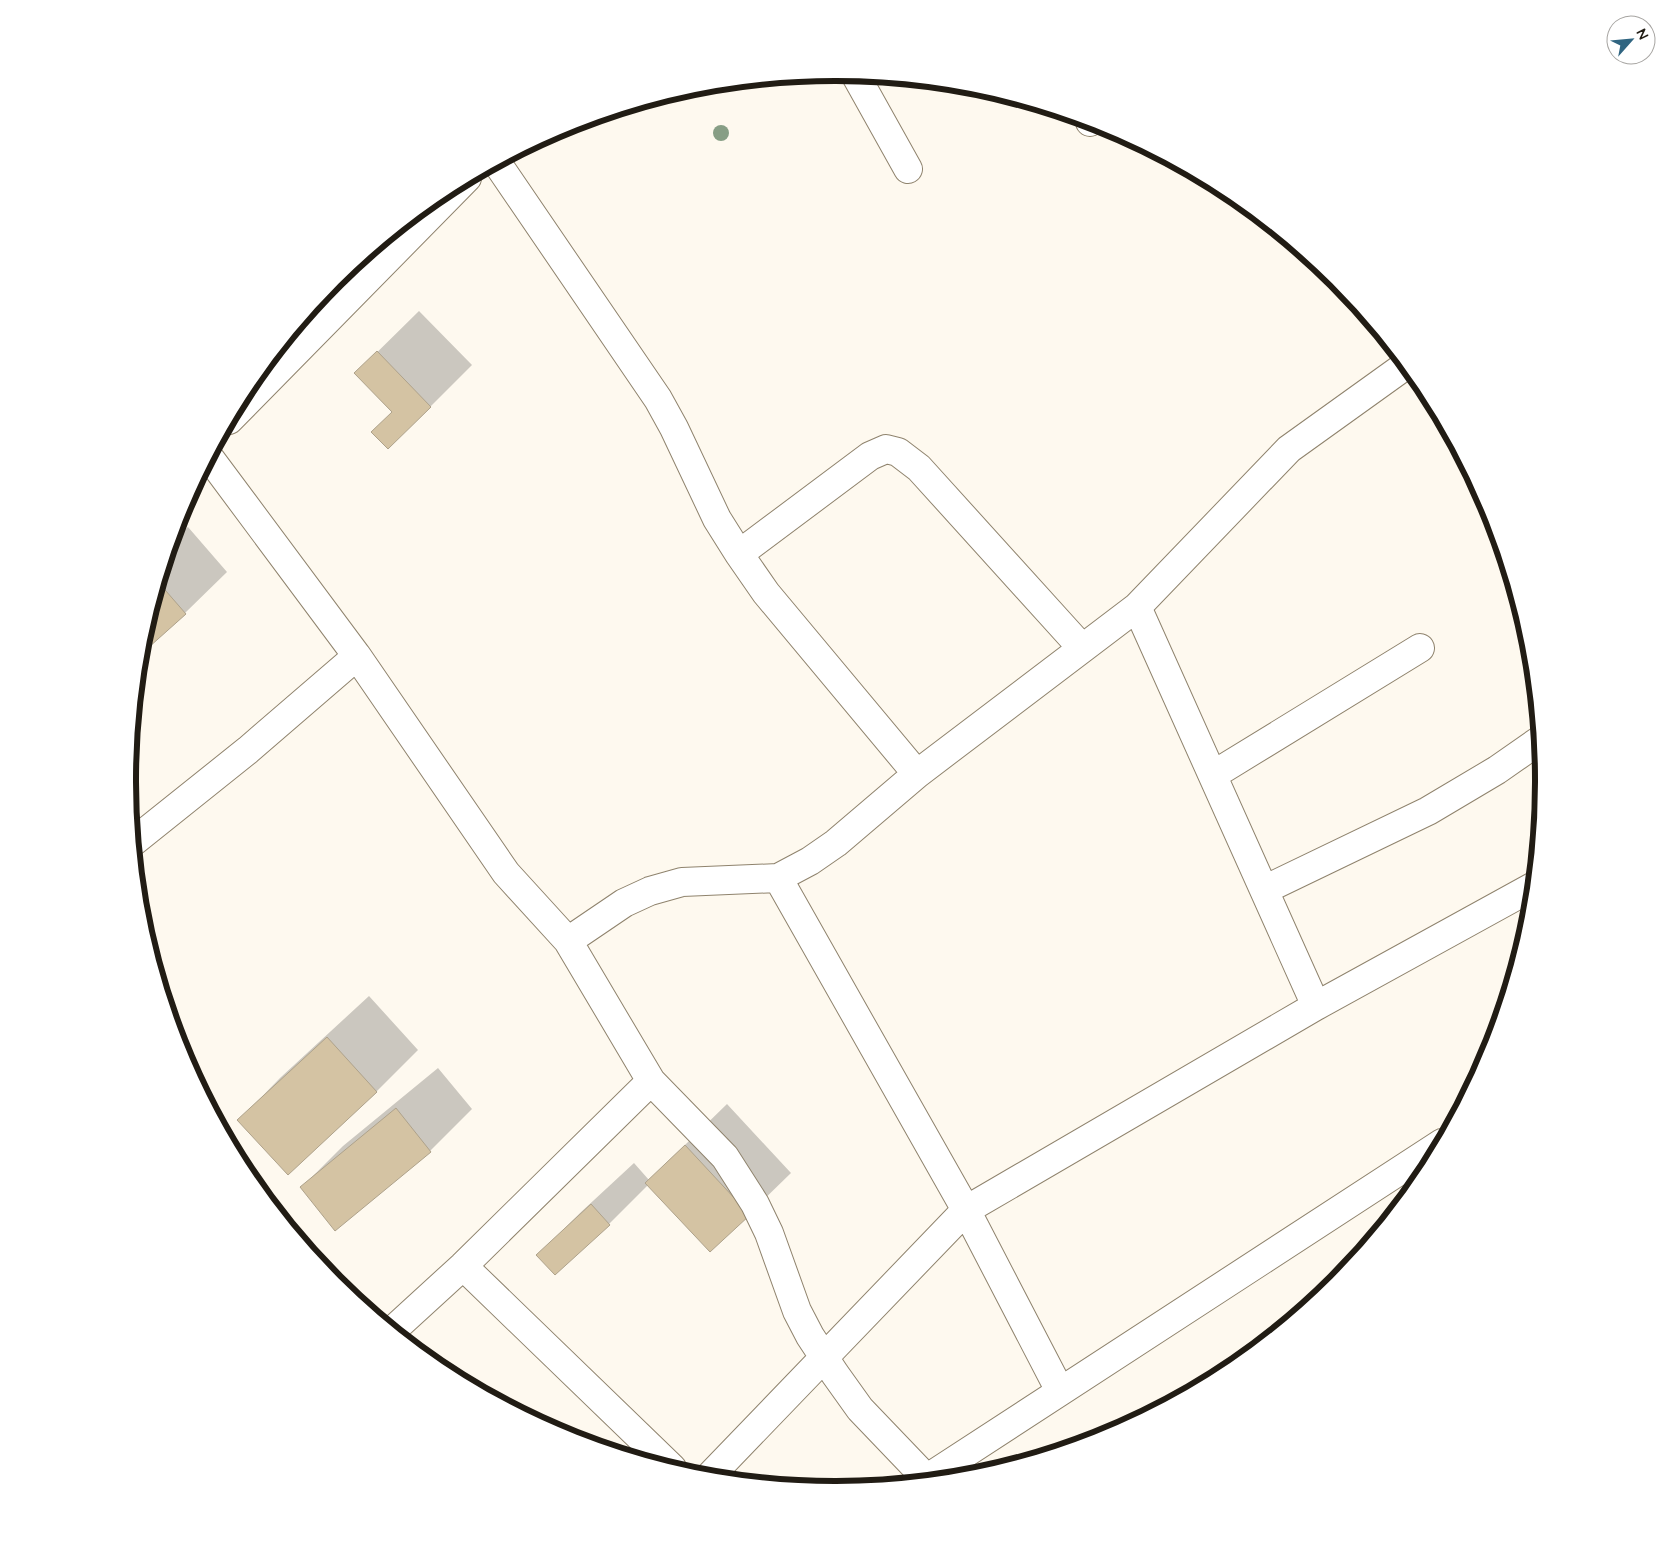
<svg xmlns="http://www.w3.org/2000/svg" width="1671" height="1562" font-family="Quicksand,sans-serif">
<rect width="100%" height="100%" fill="#fef9ef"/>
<!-- shadow -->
<path fill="#0003" d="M 419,311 L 472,365 L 430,407 L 393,412 L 356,373 Z
M 188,527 L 227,572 L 185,613 L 140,654 L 141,642 L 172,541 Z
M 369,996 L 418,1050 L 377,1091 L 288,1174 L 239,1120 L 280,1078 Z
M 438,1068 L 472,1109 L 430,1151 L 335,1229 L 302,1187 L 343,1146 Z
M 727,1104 L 791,1173 L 749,1214 L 648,1185 L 609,1224 L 555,1273 L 538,1255 L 580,1213 L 634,1163 L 649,1180 Z"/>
<!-- building -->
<path fill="#d4c3a3" stroke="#aea28b" d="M 377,351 L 431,407 L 388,449 L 371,432 L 392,412 L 354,373 Z
M 159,583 L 186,614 L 139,656 L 141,642 Z
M 327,1037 L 377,1092 L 288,1175 L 237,1120 Z
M 396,1108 L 431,1152 L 335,1231 L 300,1187 Z
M 685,1145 L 750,1215 L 710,1252 L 645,1183 Z
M 591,1204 L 610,1225 L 555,1275 L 536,1255 Z"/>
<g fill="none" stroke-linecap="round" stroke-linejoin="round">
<!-- street casing -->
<g stroke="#8f836d" stroke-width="30">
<path id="street" d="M 855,74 L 908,169
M 1090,121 L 1090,122
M 497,163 L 658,399 L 674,428 L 717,519 L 739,554 L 766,593 L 917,774
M 229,420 L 467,178
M 209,457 L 357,656 L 506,873 L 568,941 L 651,1081 L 725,1157 L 755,1204 L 769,1233 L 797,1311 L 810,1336 L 835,1374 L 860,1409 L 928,1480
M 739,554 L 870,456 L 886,449 L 898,452 L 919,468 L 1082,648
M 1137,607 L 1316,1006
M 1213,775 L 1420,648
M 133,842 L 248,750 L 357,656
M 778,878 L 966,1210 L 1060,1391
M 1264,890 L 1428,811 L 1497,770 L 1540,740
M 568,941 L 624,903 L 650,891 L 682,882 L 778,878 L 810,861 L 836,843 L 917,774 L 1137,607 L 1289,449 L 1406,365
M 463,1266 L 672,1468
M 393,1330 L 463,1266 L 651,1081
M 709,1477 L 966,1210 L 1316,1006 L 1534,886
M 926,1479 L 1442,1143"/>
</g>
<!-- street -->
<use href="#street" stroke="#fff" stroke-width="28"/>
</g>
<!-- trees -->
<circle fill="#879e85" cx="721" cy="133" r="8"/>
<!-- crop -->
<path d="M0 0H1671V1562H0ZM835 81H836A699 699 0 0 1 1535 780V782A699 699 0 0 1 836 1481H835A699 699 0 0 1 136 782V780A699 699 0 0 1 835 81Z" fill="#fff" fill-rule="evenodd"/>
<path fill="none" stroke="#211c14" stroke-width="6" d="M835 81H836A699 699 0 0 1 1535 780V782A699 699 0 0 1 836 1481H835A699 699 0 0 1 136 782V780A699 699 0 0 1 835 81Z"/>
<!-- north arrow -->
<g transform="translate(1631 40) rotate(63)"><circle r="24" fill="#ffffff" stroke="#a6a4a1"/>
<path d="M0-4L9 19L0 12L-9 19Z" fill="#306581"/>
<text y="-8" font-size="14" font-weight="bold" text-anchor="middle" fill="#211c14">N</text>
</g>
</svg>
